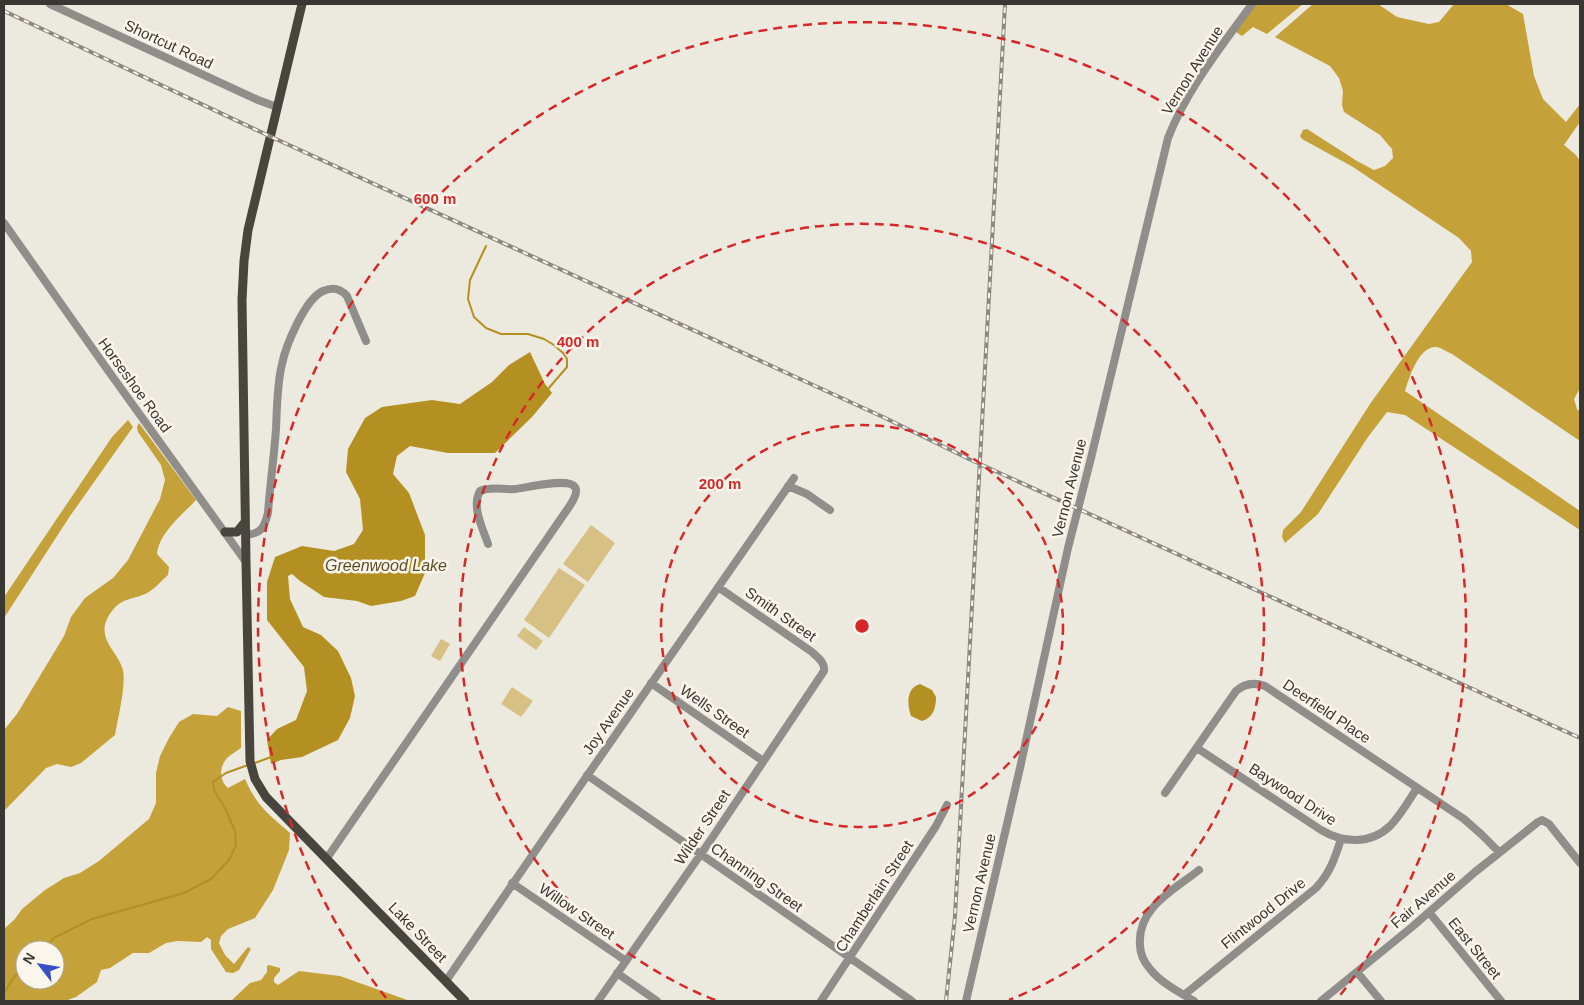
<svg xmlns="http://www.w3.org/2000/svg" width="1584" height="1005" font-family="Helvetica,sans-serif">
<rect width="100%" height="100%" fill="#ece9df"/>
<!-- green -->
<path fill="#d7c084" d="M 591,525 L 615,543 L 588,582 L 563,564 Z
M 559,568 L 585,585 L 549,638 L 524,620 Z
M 524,627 L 543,641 L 536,650 L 517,636 Z
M 441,639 L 450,644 L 440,661 L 431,656 Z
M 512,687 L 533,701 L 521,717 L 501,704 Z"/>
<!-- forest -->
<path fill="#c5a139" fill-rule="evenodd" d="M 1254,4 L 1303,4 L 1267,34 L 1253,27 L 1242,36 L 1236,32 L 1237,29 Z
M 1313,4 L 1378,4 L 1397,17 L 1429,24 L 1439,22 L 1454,4 L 1506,4 L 1523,14 L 1534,76 L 1543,99 L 1566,122 L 1580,104 L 1580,122 L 1564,145 L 1576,155 L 1580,161 L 1580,388 L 1574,399 L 1577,409 L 1580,412 L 1580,441 L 1452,354 C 1447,352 1442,348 1437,347 C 1419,345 1409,378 1405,391 L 1580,511 L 1580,530 L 1405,415 L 1387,412 L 1368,437 L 1318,514 L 1285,543 L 1282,537 L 1283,530 L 1301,512 L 1370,404 L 1472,262 L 1471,251 L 1459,238 L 1353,167 L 1302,139 L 1300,136 L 1303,130 L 1307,129 L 1357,161 L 1374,170 L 1385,166 L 1393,158 L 1392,149 L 1380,135 L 1344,112 L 1342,105 L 1343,91 L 1339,78 L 1330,66 L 1275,37 Z
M 128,420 L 133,427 L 70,516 L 4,618 L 4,597 L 112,437 Z
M 139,423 L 196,500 C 182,515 159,533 157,554 L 169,567 L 168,575 C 161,581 153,591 145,594 C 131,600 122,598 112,611 C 92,637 118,650 123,670 C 126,687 118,717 115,735 L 81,763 L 71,767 L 57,764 L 46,768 L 4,811 L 4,730 L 17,714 L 64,636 L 71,617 L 85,598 L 113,578 L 128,560 L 160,499 L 165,480 L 161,465 L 138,432 L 137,427 Z
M 228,707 L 241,711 L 241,748 C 237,751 231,754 227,758 C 219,767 219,780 228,788 L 245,779 C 256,805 269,815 290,833 L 289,850 L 273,890 L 255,918 L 228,929 L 221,936 L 219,943 L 225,955 L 234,964 L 248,947 L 251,949 L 239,970 L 233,973 L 226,972 L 211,949 L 211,940 L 207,937 L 201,942 L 177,941 L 166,943 L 149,953 L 133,953 L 110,968 L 101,970 L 97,982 L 76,997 L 65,1001 L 4,1001 L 4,929 L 15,919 L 22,909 L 45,890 L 64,878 L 80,873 L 99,861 L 149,819 L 156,803 L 156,773 L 160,756 L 169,738 L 179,722 L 193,714 L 217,716 ZM 25,950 L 55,950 L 55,980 L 25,980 Z
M 269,965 L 280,968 L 280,971 L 274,978 L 274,982 L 278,985 L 299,971 L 340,976 L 410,1001 L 231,1001 L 250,983 L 261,980 L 267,972 L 267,966 Z"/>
<!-- water -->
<path fill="#b49022" d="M 530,352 L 545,384 L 552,393 L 532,417 L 495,453 L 448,453 L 410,446 L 397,456 L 393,474 L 409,493 L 425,535 L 425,573 L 415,596 L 401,601 L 371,606 L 357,601 L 324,597 L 300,581 L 292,574 L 288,576 L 290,599 L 303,627 L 321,635 L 338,651 L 351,678 L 355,696 L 350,718 L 338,740 L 302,757 L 281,760 L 271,764 L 267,740 L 277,729 L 296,720 L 307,691 L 304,667 L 267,620 L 267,582 L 275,557 L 302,546 L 334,551 L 354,544 L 363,530 L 360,499 L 346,472 L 348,449 L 365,418 L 382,407 L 432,400 L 460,404 L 492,382 L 509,365 Z
M 920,684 L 932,690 L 936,697 C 936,708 933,718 922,721 L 911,716 C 907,704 906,688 920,684 Z"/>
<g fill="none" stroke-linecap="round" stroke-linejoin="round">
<!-- stream -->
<path stroke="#b49022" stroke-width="2" d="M 486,246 L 470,280 L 468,299 L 474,317 L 486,328 L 501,334 L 528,334 L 544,339 L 554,345 L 563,353 L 567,359 L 567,367 L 548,389
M 255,763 L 271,757
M 42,950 L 54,938 L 92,919 L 184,893 L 211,879 L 229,860 L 236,845 L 235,831 L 225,808 L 214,790 L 213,782 L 226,773 L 248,765
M 4,993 L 14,977 L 25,966"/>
<!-- minor -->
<path stroke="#8f8e8a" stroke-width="8" d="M 50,4 L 258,100 L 277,107
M 4,223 L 107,369 L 246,562
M 788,486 L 807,494 L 830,510
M 246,535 C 262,533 264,528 268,513 C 270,485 274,457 276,429 C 277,408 277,384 282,364 C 286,345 305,299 323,291 C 332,287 340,288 347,296 L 366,341
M 651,683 L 763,761
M 1197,748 L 1321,830 C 1343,843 1370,845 1390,826 C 1401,815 1409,800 1417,788
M 587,775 L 912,1001
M 1165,793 L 1236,691 C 1245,683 1254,682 1265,686 L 1464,819 L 1481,834 L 1499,852
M 327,858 L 562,517 C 566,511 580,494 575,487 C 568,477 526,488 515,489 C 504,490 491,486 480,491 C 471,506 483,529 488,544
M 512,883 L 626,961
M 1429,912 L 1501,1001
M 1357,972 L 1381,1001
M 617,973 L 657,1001
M 446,981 L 580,786 L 794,478
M 1184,995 L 1316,888 C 1330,873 1335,858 1341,839
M 598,1001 L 710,841 L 824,671 C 825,662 818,658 812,652 L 718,587
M 821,1001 L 936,826 L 947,805
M 966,1001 L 1020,768 L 1068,548 L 1090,462 L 1168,138 C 1187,89 1221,47 1252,4
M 1194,1001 C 1179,992 1161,983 1150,969 C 1144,962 1140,954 1140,945 C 1137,908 1174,890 1199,870
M 1321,1001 L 1412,927 L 1475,872 L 1538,822 L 1542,820 L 1549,824 L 1580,863"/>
<!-- major -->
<path stroke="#48453f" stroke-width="9" d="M 302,4 L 248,230 L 244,261 L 242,300 L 246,562 L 250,761 L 255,779 L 266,797 L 465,1001
M 225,532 L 237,532 L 245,522"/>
<!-- rail casing -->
<g stroke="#8b8882" stroke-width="4">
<path id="rail" d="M 4,11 L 265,134 L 883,417 L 969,459 L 1580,738
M 946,1001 L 955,916 L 1005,4"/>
</g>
<!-- rail -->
<use href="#rail" stroke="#faf6ec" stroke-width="2" stroke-dasharray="5.5" stroke-linecap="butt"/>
</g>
<!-- distance rings -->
<g fill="none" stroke="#d62828" stroke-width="2.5" stroke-dasharray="9 6">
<circle cx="862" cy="626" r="201"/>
<path d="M715 1000A402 402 0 1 1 1009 1000"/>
<path d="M386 998A604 604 0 1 1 1338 998"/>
</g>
<g text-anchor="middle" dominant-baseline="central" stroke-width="5" stroke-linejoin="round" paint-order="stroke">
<!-- street labels -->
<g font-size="15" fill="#393734" stroke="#faf6ec">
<text transform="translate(169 44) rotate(25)">Shortcut Road</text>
<text transform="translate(1192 70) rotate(-58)">Vernon Avenue</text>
<text transform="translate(135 385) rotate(54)">Horseshoe Road</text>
<text transform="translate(1069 488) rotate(-76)">Vernon Avenue</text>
<text transform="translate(781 614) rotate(35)">Smith Street</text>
<text transform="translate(715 711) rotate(35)">Wells Street</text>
<text transform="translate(1327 711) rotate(34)">Deerfield Place</text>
<text transform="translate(608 721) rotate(-55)">Joy Avenue</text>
<text transform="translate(1293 794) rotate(33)">Baywood Drive</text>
<text transform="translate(702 827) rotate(-56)">Wilder Street</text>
<text transform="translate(757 877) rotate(35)">Channing Street</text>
<text transform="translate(979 883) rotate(-77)">Vernon Avenue</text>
<text transform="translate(874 896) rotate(-57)">Chamberlain Street</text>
<text transform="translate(1423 899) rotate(-41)">Fair Avenue</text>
<text transform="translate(577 911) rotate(34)">Willow Street</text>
<text transform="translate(1263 913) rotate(-39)">Flintwood Drive</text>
<text transform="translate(418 932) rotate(46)">Lake Street</text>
<text transform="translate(1475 948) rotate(51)">East Street</text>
</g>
<!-- water labels -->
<g font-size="16" font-style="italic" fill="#5d4e24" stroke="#faf6ec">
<text x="386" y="565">Greenwood Lake</text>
</g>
</g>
<circle cx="862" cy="626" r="8" fill="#d62828" stroke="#faf6ec" stroke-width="2.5"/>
<g font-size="15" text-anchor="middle" font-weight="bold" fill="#d62828" stroke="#faf6ec" stroke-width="5" stroke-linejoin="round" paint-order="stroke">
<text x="435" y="204">600 m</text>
<text x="578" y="347">400 m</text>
<text x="720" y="489">200 m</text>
</g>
<!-- border -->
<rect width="1584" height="1005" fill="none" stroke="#393734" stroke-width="10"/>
<!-- north arrow -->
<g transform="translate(40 965) rotate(301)"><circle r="24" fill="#faf6ec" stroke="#adaaa2"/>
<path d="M0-4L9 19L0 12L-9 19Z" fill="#3850c2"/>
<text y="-8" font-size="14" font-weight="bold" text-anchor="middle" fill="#393734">N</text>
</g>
</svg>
